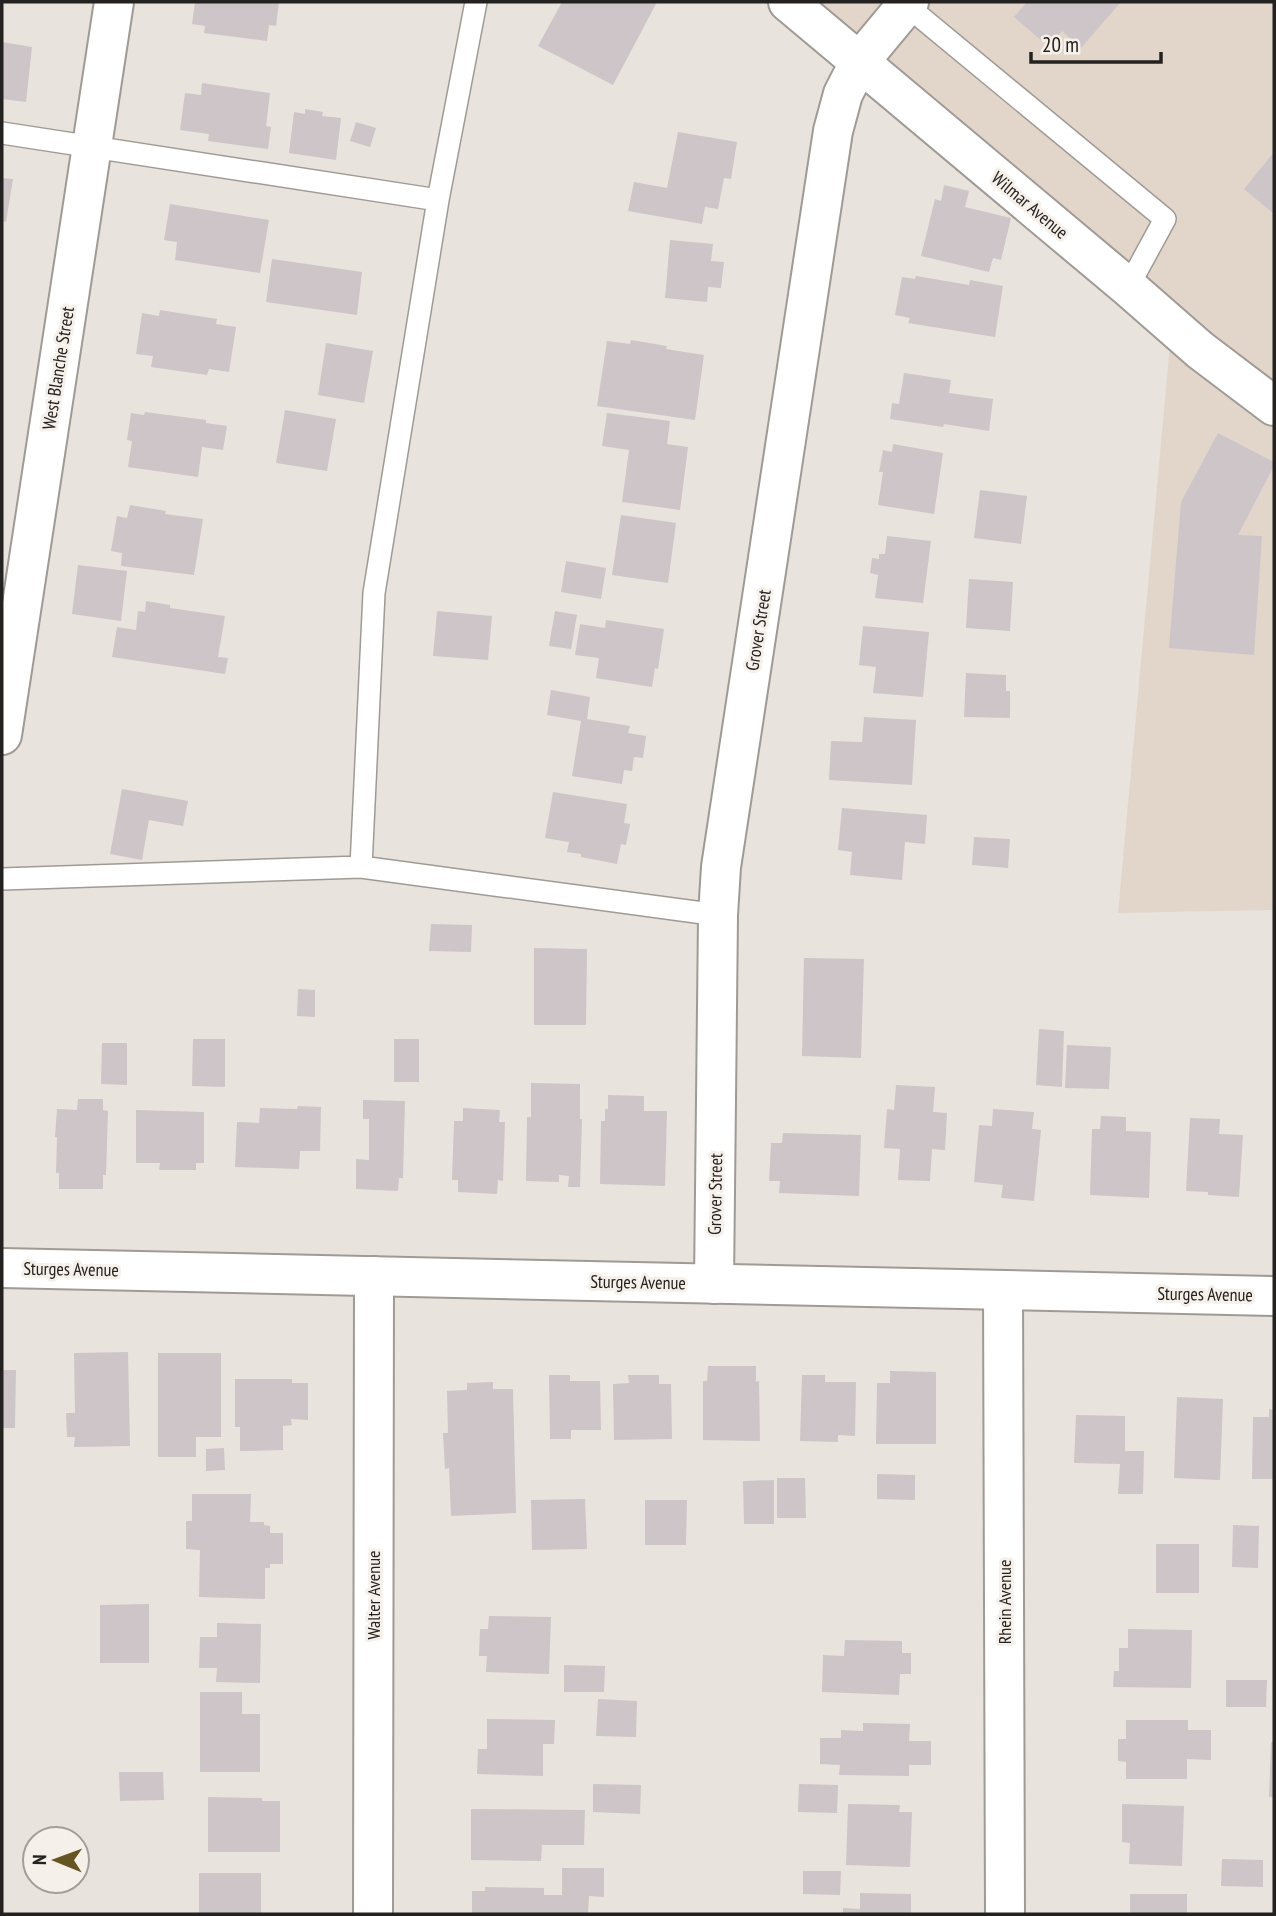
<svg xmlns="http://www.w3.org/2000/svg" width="1276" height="1916" font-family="'PT Sans Narrow',sans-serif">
<rect width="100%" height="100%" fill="#e9e3dd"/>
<!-- built -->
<path fill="#e2d6cb" d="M 809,2 L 1274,2 L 1274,910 L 1118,913 L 1174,301 Z"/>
<!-- building -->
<path fill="#cdc5c8" d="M 195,2 L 279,2 L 276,26 L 269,25 L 267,41 L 204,33 L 205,26 L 192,24 Z
M 562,2 L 657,2 L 613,85 L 538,46 Z
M 1027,2 L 1121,2 L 1081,48 L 1062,31 L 1049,47 L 1014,17 Z
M 2,42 L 32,47 L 26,102 L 2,99 Z
M 202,83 L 270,93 L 266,126 L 271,127 L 268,149 L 208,141 L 209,134 L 180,130 L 185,93 L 201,95 Z
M 305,109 L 323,112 L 322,116 L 341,118 L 336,160 L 289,153 L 294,112 L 305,114 Z
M 356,122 L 376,128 L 370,147 L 350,141 Z
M 678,132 L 737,142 L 731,179 L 724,178 L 718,209 L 705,207 L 702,224 L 628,211 L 634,182 L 667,188 Z
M 1274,152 L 1274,214 L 1244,189 Z
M 2,178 L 13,179 L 6,222 L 2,221 Z
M 944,185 L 969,191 L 965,207 L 1011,218 L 1001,260 L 993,258 L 989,272 L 921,256 L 935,199 L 941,201 Z
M 170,204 L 269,220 L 260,273 L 175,260 L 177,242 L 164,240 Z
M 670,240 L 713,244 L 711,261 L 724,262 L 721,288 L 708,287 L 707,302 L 665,298 Z
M 272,259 L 362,272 L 357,315 L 266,302 Z
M 916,276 L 969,285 L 970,280 L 1003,286 L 995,337 L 908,323 L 910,318 L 895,315 L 902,277 L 915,279 Z
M 160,310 L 217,319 L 216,324 L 236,327 L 229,372 L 209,369 L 207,375 L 151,367 L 153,356 L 136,354 L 142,313 L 159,316 Z
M 631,340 L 667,346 L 666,349 L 704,355 L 695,420 L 597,406 L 607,341 L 630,344 Z
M 326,343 L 373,351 L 364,403 L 318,395 Z
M 904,373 L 951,380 L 949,393 L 993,399 L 989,431 L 944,424 L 943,427 L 890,419 L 892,403 L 899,404 Z
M 285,410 L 336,419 L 327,471 L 276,463 Z
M 145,412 L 206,420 L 206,423 L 227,426 L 223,450 L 202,447 L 198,477 L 128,467 L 132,441 L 127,440 L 131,413 L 144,415 Z
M 607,413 L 670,421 L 667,444 L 688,447 L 680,510 L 622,502 L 629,450 L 602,446 Z
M 1218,433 L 1274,462 L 1274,466 L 1238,535 L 1262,536 L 1254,655 L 1169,648 L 1181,502 Z
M 893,444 L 943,453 L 934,514 L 878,505 L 883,472 L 879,472 L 883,450 L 892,452 Z
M 980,490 L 1027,496 L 1021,544 L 974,538 Z
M 130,505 L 166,511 L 165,514 L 203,519 L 194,575 L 121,566 L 122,553 L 111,551 L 117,516 L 127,518 Z
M 621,515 L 676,523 L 668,583 L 612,575 Z
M 887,536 L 931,541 L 923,603 L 875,598 L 878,575 L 870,573 L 872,558 L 879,559 L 879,554 L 885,554 Z
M 566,561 L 606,568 L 601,599 L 561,592 Z
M 78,565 L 127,571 L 121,621 L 72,614 Z
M 969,579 L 1013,582 L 1010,631 L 966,628 Z
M 146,601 L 170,605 L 170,608 L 225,616 L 218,657 L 228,658 L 225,674 L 112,657 L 117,627 L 136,630 L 138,611 L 145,612 Z
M 437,611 L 492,616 L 488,660 L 433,656 Z
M 555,611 L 577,615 L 571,649 L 549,646 Z
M 606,620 L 664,629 L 658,669 L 655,668 L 652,687 L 596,678 L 599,658 L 575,655 L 580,624 L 605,628 Z
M 863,626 L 929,632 L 923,697 L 873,693 L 876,667 L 859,665 Z
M 966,673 L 1006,675 L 1006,691 L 1010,691 L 1010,718 L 964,717 Z
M 551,690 L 590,697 L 587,719 L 630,726 L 628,733 L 646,736 L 643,758 L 634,757 L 632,771 L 624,770 L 622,784 L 572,776 L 581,721 L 547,715 Z
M 864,717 L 916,720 L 912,785 L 829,780 L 831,741 L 862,742 Z
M 122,789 L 188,801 L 183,826 L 149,820 L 142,860 L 110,854 Z
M 553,792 L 627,804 L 624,823 L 630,824 L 626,845 L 621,844 L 617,864 L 581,857 L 581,854 L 567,852 L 569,842 L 545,838 Z
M 842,808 L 927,815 L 925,844 L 905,842 L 902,880 L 850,875 L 852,852 L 838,850 Z
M 974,837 L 1010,839 L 1008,868 L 972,865 Z
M 431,924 L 472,925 L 471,952 L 429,951 Z
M 534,948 L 587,949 L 586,1025 L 534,1025 Z
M 804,958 L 864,959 L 861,1058 L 802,1056 Z
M 298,989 L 315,990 L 315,1017 L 297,1016 Z
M 1039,1029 L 1064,1031 L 1062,1087 L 1036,1085 Z
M 193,1039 L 225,1039 L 225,1087 L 192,1086 Z
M 394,1039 L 419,1039 L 419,1082 L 394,1082 Z
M 102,1043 L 127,1043 L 127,1085 L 101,1084 Z
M 1067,1045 L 1111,1047 L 1109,1089 L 1065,1088 Z
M 531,1083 L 580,1084 L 580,1119 L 582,1119 L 580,1187 L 568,1187 L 569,1176 L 559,1175 L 559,1182 L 526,1181 L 527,1117 L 531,1117 Z
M 896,1085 L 935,1087 L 933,1112 L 947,1113 L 945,1150 L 932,1149 L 930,1181 L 898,1180 L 900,1149 L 884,1148 L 887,1109 L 894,1110 Z
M 608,1095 L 644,1096 L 644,1111 L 667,1111 L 665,1186 L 600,1184 L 601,1121 L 605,1121 L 605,1109 L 608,1109 Z
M 78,1099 L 103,1099 L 103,1110 L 108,1111 L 106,1175 L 103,1175 L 103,1189 L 59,1189 L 59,1173 L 56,1173 L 57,1137 L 55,1137 L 57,1109 L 77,1110 Z
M 363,1100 L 405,1101 L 403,1178 L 399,1178 L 398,1191 L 356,1189 L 356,1159 L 369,1160 L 369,1119 L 363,1119 Z
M 298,1106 L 321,1107 L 320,1151 L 300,1151 L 299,1169 L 235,1167 L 237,1122 L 259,1123 L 260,1108 L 297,1109 Z
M 463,1108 L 500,1110 L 499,1122 L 505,1122 L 503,1181 L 498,1180 L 497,1194 L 458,1192 L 458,1180 L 452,1180 L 454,1121 L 463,1121 Z
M 993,1109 L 1034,1112 L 1032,1129 L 1041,1130 L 1034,1201 L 1001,1198 L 1003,1185 L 974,1182 L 979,1125 L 992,1126 Z
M 136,1110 L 204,1112 L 204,1163 L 196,1163 L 196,1170 L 159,1170 L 160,1163 L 136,1163 Z
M 1101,1116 L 1126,1117 L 1126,1131 L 1151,1132 L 1149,1198 L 1090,1195 L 1092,1129 L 1100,1129 Z
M 1190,1118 L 1220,1119 L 1219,1134 L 1243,1135 L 1239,1197 L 1208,1195 L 1208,1192 L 1186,1191 Z
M 783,1133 L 861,1135 L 859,1196 L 779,1193 L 780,1181 L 769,1181 L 771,1143 L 782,1143 Z
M 128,1352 L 130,1446 L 74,1447 L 75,1437 L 67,1437 L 66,1413 L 75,1413 L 74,1353 Z
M 158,1353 L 221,1353 L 221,1437 L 196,1437 L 196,1457 L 158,1457 Z
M 708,1366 L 756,1366 L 756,1382 L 759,1381 L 760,1441 L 703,1440 L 703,1381 L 707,1381 Z
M 2,1370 L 16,1370 L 15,1428 L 2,1428 Z
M 890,1371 L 936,1372 L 936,1444 L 876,1444 L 877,1383 L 890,1383 Z
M 549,1375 L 570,1375 L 570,1381 L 600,1381 L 601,1430 L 571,1430 L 571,1439 L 550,1439 Z
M 628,1375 L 659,1375 L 659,1384 L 671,1384 L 672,1439 L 614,1440 L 613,1384 L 629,1383 Z
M 802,1375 L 825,1375 L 825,1382 L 856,1382 L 855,1436 L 838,1435 L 838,1442 L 800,1441 Z
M 235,1379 L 292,1379 L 292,1383 L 308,1383 L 308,1420 L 291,1419 L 292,1425 L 283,1426 L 283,1450 L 240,1451 L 240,1427 L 235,1427 Z
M 493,1382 L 493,1389 L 513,1389 L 516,1513 L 451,1516 L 449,1468 L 445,1469 L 443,1433 L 448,1433 L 447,1391 L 467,1390 L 467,1383 Z
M 1177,1397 L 1223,1399 L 1220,1480 L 1174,1478 Z
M 1269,1409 L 1274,1410 L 1274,1479 L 1252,1479 L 1253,1417 L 1269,1417 Z
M 1076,1415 L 1125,1416 L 1125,1451 L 1144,1451 L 1143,1494 L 1118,1494 L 1120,1464 L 1074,1463 Z
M 224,1448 L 225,1470 L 206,1471 L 206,1449 Z
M 877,1474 L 915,1475 L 915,1500 L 877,1499 Z
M 777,1478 L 805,1478 L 806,1518 L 777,1518 Z
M 774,1480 L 774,1524 L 744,1524 L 743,1481 Z
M 192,1494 L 251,1494 L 250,1522 L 264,1522 L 264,1525 L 270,1526 L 270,1533 L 283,1533 L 283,1564 L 270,1564 L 270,1568 L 265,1568 L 265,1599 L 199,1597 L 200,1550 L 186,1549 L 186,1521 L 192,1521 Z
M 585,1499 L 587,1549 L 532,1550 L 531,1500 Z
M 645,1500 L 687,1500 L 686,1545 L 645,1545 Z
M 1233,1525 L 1259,1526 L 1258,1568 L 1232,1567 Z
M 1156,1544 L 1199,1544 L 1199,1593 L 1156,1593 Z
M 149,1604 L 149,1663 L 100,1663 L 100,1605 Z
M 489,1616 L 551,1617 L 549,1674 L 486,1672 L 487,1656 L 479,1656 L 480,1629 L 488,1629 Z
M 217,1623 L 261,1624 L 260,1683 L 216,1682 L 217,1668 L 199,1668 L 200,1637 L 217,1637 Z
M 1128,1629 L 1192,1630 L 1191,1688 L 1113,1687 L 1114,1671 L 1119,1671 L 1119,1648 L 1128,1648 Z
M 845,1640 L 902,1641 L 902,1653 L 911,1653 L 911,1674 L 900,1674 L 899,1695 L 822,1692 L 823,1655 L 844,1656 Z
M 564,1665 L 605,1666 L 604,1692 L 564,1692 Z
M 1226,1680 L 1267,1680 L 1266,1707 L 1226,1707 Z
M 200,1692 L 242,1692 L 242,1714 L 260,1714 L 260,1772 L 200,1772 Z
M 598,1699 L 637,1701 L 636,1737 L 596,1736 Z
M 487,1719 L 555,1720 L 554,1744 L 543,1744 L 543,1776 L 477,1774 L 478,1749 L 487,1749 Z
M 1126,1720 L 1188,1720 L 1188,1730 L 1211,1730 L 1211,1760 L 1187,1759 L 1187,1779 L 1126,1779 L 1126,1762 L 1118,1761 L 1118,1739 L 1126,1739 Z
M 863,1723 L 910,1724 L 909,1741 L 931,1741 L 931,1765 L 909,1765 L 909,1776 L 839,1775 L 840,1765 L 820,1764 L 820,1738 L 841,1738 L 841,1730 L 863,1731 Z
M 1271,1742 L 1274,1742 L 1274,1797 L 1269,1797 Z
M 119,1772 L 163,1772 L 164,1800 L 120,1801 Z
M 593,1784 L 641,1785 L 640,1814 L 593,1812 Z
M 799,1784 L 838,1785 L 837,1813 L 798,1812 Z
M 208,1797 L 262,1798 L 262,1801 L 280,1801 L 280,1852 L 208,1852 Z
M 848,1804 L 900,1805 L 899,1812 L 912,1812 L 910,1867 L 846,1865 Z
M 1122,1804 L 1184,1806 L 1182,1866 L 1129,1864 L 1130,1843 L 1122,1842 Z
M 471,1809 L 585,1810 L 584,1845 L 542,1845 L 541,1861 L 471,1860 Z
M 1222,1859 L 1263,1860 L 1263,1887 L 1221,1886 Z
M 562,1868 L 604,1868 L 604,1897 L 589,1896 L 588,1914 L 472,1914 L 472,1891 L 485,1891 L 485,1887 L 544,1888 L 544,1895 L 562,1895 Z
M 803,1871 L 841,1871 L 840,1895 L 803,1894 Z
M 199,1873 L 261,1873 L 261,1913 L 199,1914 Z
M 860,1893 L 911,1894 L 911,1914 L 843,1914 L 843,1908 L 860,1909 Z
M 1130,1894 L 1187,1894 L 1187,1914 L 1130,1914 Z"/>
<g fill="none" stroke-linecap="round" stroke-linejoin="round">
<!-- service casing -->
<g stroke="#a09a95" stroke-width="24">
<path id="service" d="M 906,5 L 1165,219 L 1128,287
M 2,133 L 438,200
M 361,867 L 374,593 L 438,200 L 476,2
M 2,879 L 361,867 L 718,915"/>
</g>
<!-- minor casing -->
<g stroke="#a09a95" stroke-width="42">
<path id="minor" d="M 788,2 L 1128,287 L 1200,350 L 1274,406
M 2,735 L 114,2
M 714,1284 L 718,915 L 721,867 L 833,131 L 843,94 L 860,61 L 909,2
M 1003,1290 L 1005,1914
M 373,1914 L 374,1276"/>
</g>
<!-- tertiary casing -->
<g stroke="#a09a95" stroke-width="42">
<path id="tertiary" d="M 2,1268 L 1274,1296"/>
</g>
<!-- service -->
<use href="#service" stroke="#fff" stroke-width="21"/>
<!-- minor -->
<use href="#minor" stroke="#fff" stroke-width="38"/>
<!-- tertiary -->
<use href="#tertiary" stroke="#fff" stroke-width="38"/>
</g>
<g text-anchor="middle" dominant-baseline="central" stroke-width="6" stroke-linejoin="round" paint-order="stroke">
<!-- street labels -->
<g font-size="18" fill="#242220" stroke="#f6f0ea">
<text transform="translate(1030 205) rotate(40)">Wilmar Avenue</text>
<text transform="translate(58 368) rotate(-81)">West Blanche Street</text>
<text transform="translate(758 630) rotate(-81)">Grover Street</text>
<text transform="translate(715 1194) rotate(-89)">Grover Street</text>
<text transform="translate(71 1269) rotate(1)">Sturges Avenue</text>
<text transform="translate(638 1282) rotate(1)">Sturges Avenue</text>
<text transform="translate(1205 1294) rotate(1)">Sturges Avenue</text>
<text transform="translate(373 1595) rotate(-90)">Walter Avenue</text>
<text transform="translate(1004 1602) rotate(-90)">Rhein Avenue</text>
</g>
</g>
<!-- border -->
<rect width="1276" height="1916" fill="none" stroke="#242220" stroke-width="7"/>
<!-- north arrow -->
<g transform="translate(56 1860) rotate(271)"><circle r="33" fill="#f6f0ea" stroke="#a29e99" stroke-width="2"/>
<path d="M0-5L12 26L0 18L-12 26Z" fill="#665522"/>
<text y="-10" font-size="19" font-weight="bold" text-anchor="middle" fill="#242220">N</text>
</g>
<!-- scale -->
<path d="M1031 52v10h130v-10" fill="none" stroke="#242220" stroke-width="3.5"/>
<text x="1042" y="52" font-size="21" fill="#242220" stroke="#f6f0ea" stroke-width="5" paint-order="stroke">20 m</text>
</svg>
